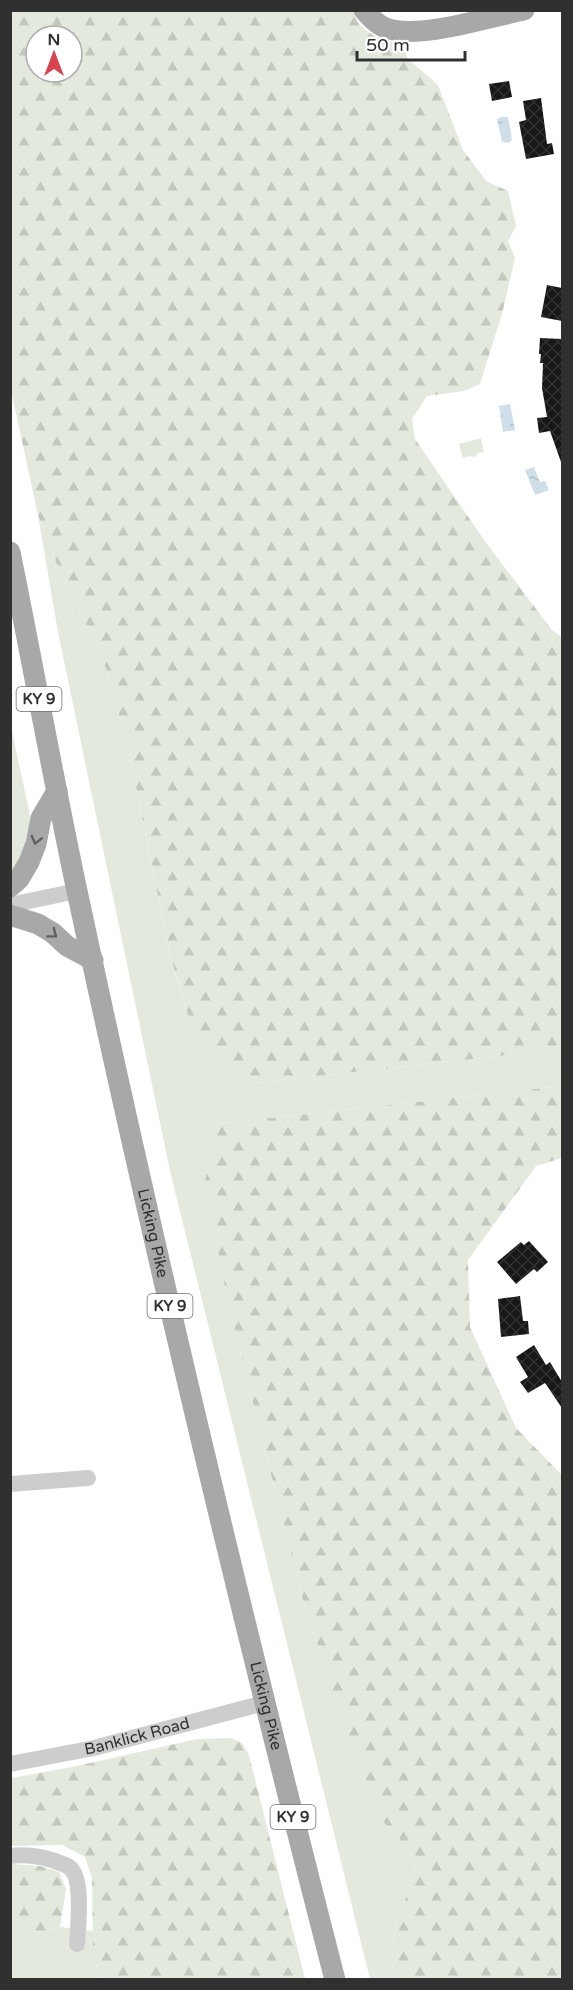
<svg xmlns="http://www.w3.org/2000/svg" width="573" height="1990" font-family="'Varela Round',sans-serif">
<defs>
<pattern id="forest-firs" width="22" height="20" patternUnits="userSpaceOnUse" patternTransform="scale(1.5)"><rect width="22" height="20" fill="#e3e9dd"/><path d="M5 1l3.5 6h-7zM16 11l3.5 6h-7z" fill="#c3c8be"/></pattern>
<pattern id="water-ripples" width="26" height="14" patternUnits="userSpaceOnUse" patternTransform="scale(1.5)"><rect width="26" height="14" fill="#cedfea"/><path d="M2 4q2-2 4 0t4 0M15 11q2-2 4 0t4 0" fill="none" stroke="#b1c0c9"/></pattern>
<pattern id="building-cross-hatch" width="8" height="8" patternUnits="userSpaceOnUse" patternTransform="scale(1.5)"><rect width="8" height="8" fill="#171717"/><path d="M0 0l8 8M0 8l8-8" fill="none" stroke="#303030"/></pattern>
</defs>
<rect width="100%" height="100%" fill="#fff"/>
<!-- grass -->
<path fill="#e3e9dd" d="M 481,438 L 484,452 L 478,453 L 475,457 L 469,456 L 463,458 L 459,444 Z
M 38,515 L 55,560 L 102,655 L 128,748 L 171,960 L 189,1018 L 255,1083 L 562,1049 L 562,1086 L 215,1124 L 229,1307 L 303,1601 L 357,1761 L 385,1824 L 395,1831 L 416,1865 L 411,1888 L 398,1913 L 390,1957 L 397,1979 L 370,1979 L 170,1171 L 58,632 Z
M 10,722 L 30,815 L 27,851 L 11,872 Z
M 60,1927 L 93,1931 L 93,1950 L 99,1979 L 11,1980 L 11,1941 Z"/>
<!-- forest -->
<path fill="url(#forest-firs)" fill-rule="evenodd" d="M 10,11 L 353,11 C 361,35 383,40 405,45 L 407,58 L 438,85 L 463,150 L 486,181 L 508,191 L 516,226 L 508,241 L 515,258 L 502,314 L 480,384 L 464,391 L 427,396 L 412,419 L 415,439 L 484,540 L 552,630 L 562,637 L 562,1049 L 255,1083 L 229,1072 L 207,1053 L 189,1018 L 171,959 L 128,748 L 102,655 L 55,560 L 38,515 L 11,390 ZM 36,36 L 72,36 L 72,72 L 36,72 Z
M 562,1086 L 562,1158 L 536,1166 L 468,1260 L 470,1327 L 516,1428 L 562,1475 L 562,1979 L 397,1979 L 390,1957 L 398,1913 L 411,1888 L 416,1865 L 395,1831 L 385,1824 L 357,1761 L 303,1601 L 229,1307 L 205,1182 L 215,1124 Z
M 231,1738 L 242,1743 L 249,1755 L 305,1979 L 99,1979 L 93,1950 L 92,1878 L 85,1857 L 62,1845 L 11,1846 L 11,1778 L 77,1766 L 197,1739 Z
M 11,1864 L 40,1866 L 59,1872 L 66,1889 L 60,1927 L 11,1941 Z"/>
<!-- water -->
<path fill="url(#water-ripples)" d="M 502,117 L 508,117 L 512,140 L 509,143 L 502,142 L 497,119 Z
M 510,404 L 515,430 L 503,432 L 499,406 Z
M 534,467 L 540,482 L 545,481 L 549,490 L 535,495 L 525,470 Z"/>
<!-- building -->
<path fill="url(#building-cross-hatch)" d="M 509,81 L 512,97 L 492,101 L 489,84 Z
M 541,98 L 547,144 L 552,143 L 554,154 L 526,159 L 519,122 L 526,120 L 523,101 Z
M 547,285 L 562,288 L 562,321 L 541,317 Z
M 540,338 L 562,339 L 562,462 L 561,462 L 550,431 L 539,433 L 537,418 L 547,417 L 542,388 L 543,363 L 540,363 L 541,354 L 539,354 Z
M 529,1241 L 548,1262 L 537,1272 L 534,1269 L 516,1284 L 497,1262 L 521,1242 L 524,1245 Z
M 520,1296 L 523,1321 L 528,1321 L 529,1334 L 501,1337 L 498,1299 Z
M 534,1345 L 546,1365 L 550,1362 L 562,1382 L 562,1408 L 545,1383 L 528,1393 L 520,1382 L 528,1377 L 516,1357 Z"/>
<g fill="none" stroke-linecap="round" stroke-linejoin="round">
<!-- minor -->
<g stroke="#cdcdcd" stroke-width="16">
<path d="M 10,905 L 77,891"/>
<path d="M 10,1484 L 88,1478"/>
<path id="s1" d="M 10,1764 L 94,1748 L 264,1703"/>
<path d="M 10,1856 C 23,1854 40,1856 52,1860 C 57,1862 65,1864 69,1867 C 84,1877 78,1926 77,1944"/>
</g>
<!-- major -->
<g stroke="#a8a8a8" stroke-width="21">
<path d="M 364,10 C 370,17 377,25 386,28 C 418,40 489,17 524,10"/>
<path id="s2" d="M 10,552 C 33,665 53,778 77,891 C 155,1256 242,1618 335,1980"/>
<path d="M 10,887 L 19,879 L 29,862 L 36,844 L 41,818 L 57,791"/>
<path d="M 10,915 L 38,924 L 53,933 L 67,946 L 93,960"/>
</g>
</g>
<!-- one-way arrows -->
<defs><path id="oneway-chevron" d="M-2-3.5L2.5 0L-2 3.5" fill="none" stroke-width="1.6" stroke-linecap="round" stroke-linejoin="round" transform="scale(1.5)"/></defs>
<g stroke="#606060">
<use href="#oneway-chevron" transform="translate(36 840) rotate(104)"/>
<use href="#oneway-chevron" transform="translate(53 934) rotate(37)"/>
</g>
<g text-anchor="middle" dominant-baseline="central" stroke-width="6" stroke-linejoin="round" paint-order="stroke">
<!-- shield labels -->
<g fill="#fff" stroke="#6e6e6e" stroke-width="1.5">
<rect x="16.5" y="687" width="45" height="24" rx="4.5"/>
<rect x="147.5" y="1294" width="45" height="24" rx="4.5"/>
<rect x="270.5" y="1805" width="45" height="24" rx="4.5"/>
</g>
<g font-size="15" font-weight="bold" fill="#303030">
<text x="39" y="699">KY 9</text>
<text x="170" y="1306">KY 9</text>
<text x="293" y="1817">KY 9</text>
</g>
<!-- street labels -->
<g font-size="16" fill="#303030" stroke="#fff">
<text stroke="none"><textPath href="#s2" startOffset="696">Licking Pike</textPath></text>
<text stroke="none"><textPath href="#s2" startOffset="1182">Licking Pike</textPath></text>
<text stroke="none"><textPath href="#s1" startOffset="130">Banklick Road</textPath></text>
</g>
</g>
<!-- border -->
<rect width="573" height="1990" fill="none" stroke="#303030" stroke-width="24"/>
<!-- north arrow -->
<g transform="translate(54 54)"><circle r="28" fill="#ffffff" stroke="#acacac" stroke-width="1.5"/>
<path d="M0-4.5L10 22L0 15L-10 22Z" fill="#d6434f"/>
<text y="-9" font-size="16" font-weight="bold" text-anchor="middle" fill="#303030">N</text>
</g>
<!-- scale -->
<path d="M357 51v9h108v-9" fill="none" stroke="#303030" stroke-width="3"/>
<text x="366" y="51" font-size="18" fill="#303030" stroke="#ffffff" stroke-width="4.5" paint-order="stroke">50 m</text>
</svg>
